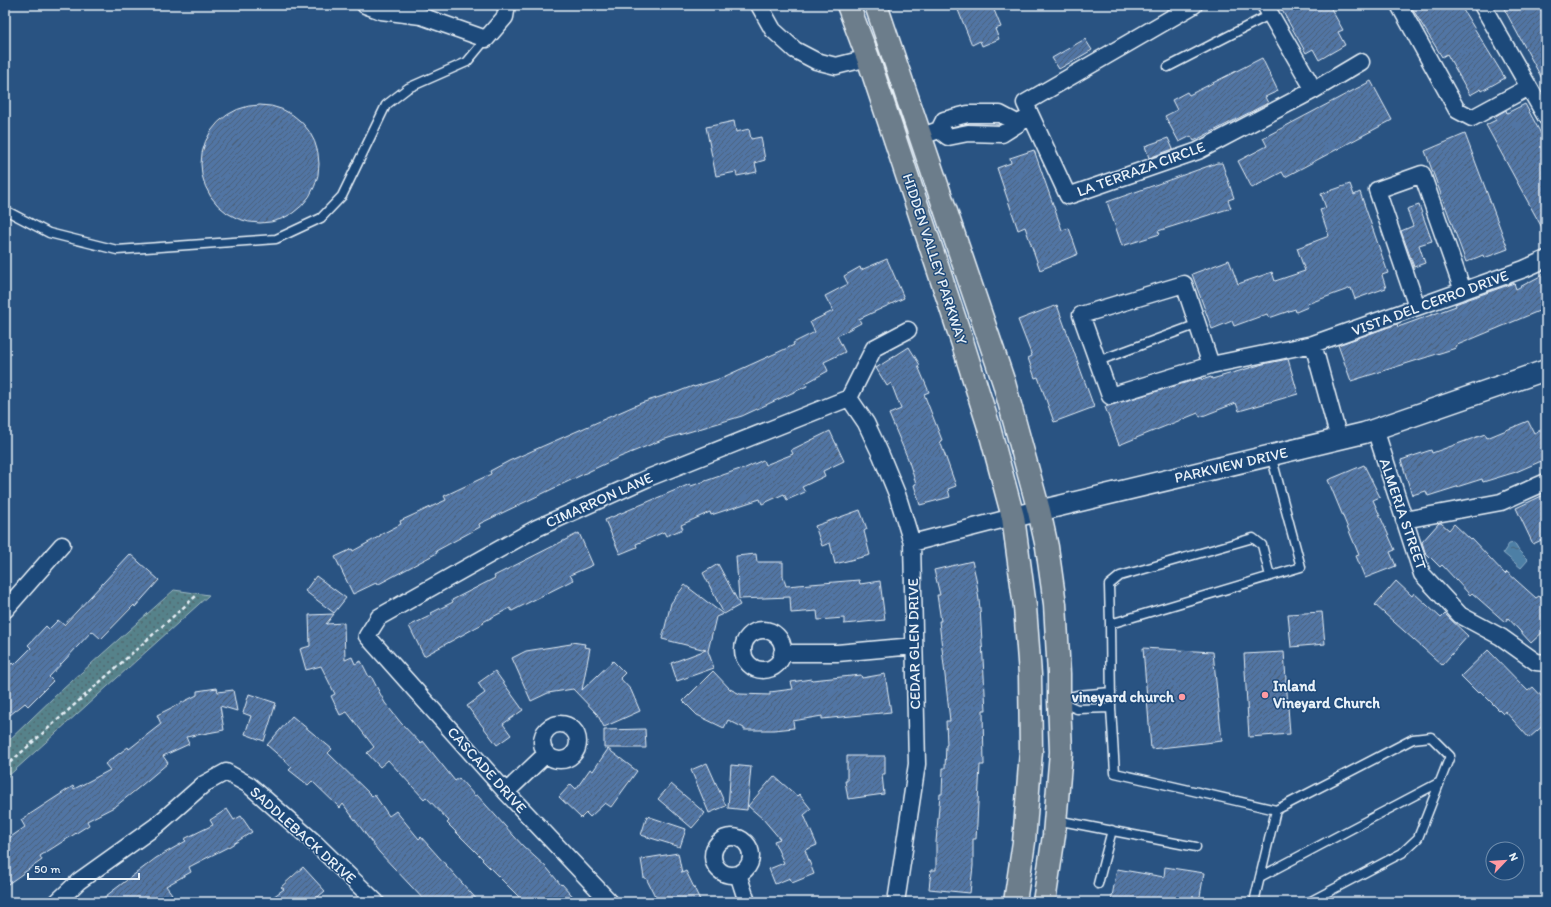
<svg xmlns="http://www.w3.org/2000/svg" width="1551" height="907" font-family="Itim,sans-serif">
<defs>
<pattern id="grass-dots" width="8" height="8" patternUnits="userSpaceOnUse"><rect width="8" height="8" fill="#57828a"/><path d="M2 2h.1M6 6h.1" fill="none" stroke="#4f686d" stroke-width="1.8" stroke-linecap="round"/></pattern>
<pattern id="water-ripples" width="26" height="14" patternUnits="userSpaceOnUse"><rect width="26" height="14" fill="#4e7fa5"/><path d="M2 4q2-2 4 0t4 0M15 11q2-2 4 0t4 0" fill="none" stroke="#4a667c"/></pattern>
<pattern id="building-hatch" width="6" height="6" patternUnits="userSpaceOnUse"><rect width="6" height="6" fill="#5175a4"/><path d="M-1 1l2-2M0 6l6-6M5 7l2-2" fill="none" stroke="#4c5e77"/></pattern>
</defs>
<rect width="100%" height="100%" fill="#295382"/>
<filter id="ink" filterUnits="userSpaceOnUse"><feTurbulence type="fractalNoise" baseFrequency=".025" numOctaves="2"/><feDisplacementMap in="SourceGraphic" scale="8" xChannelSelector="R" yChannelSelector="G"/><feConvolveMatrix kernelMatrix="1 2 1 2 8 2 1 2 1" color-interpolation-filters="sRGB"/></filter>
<g filter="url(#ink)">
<!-- grass -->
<path fill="url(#grass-dots)" stroke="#a0bac1" d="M 174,590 L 209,595 L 5,779 L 5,744 L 54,697 Z"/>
<!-- water -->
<path fill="url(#water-ripples)" stroke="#8cadc6" d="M 1514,543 L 1519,551 L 1528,560 L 1521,568 L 1503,553 L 1509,544 Z"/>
<!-- building -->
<path fill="url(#building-hatch)" stroke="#e8f1f8" d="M 956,5 L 992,5 L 1001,27 L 995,29 L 999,39 L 982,46 L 980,41 L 972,45 Z
M 1279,5 L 1329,5 L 1343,30 L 1338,32 L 1345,45 L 1319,60 L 1313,49 L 1306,53 Z
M 1410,5 L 1460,5 L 1505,78 L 1482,91 L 1481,89 L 1470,95 L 1447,54 L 1442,57 Z
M 1502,5 L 1546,5 L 1546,86 Z
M 1085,39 L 1092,50 L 1059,69 L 1052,58 Z
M 1262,58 L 1278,91 L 1265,97 L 1268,103 L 1194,141 L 1191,136 L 1179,142 L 1165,116 L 1177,110 L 1172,100 L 1187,92 L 1189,95 Z
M 1371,81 L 1392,120 L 1285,177 L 1282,172 L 1252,188 L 1238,161 L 1267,146 L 1263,138 Z
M 1525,104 L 1546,143 L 1546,235 L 1486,125 L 1496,120 L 1494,117 L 1506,110 L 1507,113 Z
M201 164a59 59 0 1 1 118 0a59 59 0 1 1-118 0Z
M 734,121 L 736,132 L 749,129 L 751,139 L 761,137 L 765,160 L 755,163 L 757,172 L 737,176 L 736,172 L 716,176 L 706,127 Z
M 1465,134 L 1508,249 L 1484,258 L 1483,255 L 1466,262 L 1425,151 Z
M 1168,138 L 1173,149 L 1149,158 L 1145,146 Z
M 1034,150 L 1062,230 L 1069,228 L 1078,254 L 1040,270 L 1025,227 L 1018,230 L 997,168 L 1011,163 L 1010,158 Z
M 1217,163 L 1222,163 L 1234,198 L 1228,200 L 1231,208 L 1158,231 L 1160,234 L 1122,246 L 1107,202 Z
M 1350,184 L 1354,195 L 1360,192 L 1388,273 L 1382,275 L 1386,288 L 1355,299 L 1351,288 L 1307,304 L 1308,307 L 1296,312 L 1295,309 L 1269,318 L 1267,314 L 1234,326 L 1232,321 L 1212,329 L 1192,274 L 1229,260 L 1238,284 L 1272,272 L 1275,281 L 1305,271 L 1297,248 L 1329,236 L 1320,210 L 1326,208 L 1321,194 Z
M 1419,205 L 1432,241 L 1419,245 L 1425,263 L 1414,267 L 1401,231 L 1413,226 L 1407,209 Z
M 887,259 L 904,298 L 859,319 L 861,323 L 837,336 L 845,352 L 824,362 L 828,371 L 806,383 L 807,386 L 742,416 L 662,440 L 615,459 L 479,524 L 480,527 L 436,551 L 437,553 L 377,585 L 376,583 L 353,594 L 335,557 L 352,549 L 353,551 L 380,536 L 380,535 L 401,524 L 400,521 L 446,500 L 444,496 L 491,474 L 490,471 L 509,461 L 641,403 L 672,393 L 672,394 L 693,386 L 694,387 L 719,379 L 794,345 L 793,343 L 815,332 L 810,322 L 833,311 L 825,296 L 848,284 L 844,276 L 860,267 L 861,270 Z
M 1546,273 L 1546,308 L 1455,346 L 1456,348 L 1351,381 L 1338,345 L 1397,324 L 1398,327 L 1456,306 L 1455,304 L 1514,283 L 1516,289 Z
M 1057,305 L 1094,407 L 1054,422 L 1038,377 L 1035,378 L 1028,358 L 1032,356 L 1018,320 Z
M 909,347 L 920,365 L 918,366 L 929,392 L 924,394 L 942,440 L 940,441 L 956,486 L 948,489 L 950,497 L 920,505 L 914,485 L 916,484 L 908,459 L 889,414 L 901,409 L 891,383 L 887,386 L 876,368 Z
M 1288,359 L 1298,394 L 1239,411 L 1236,403 L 1200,417 L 1198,413 L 1119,445 L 1105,407 L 1201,378 L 1202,380 L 1211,377 L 1212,379 L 1263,364 Z
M 1528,421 L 1534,433 L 1546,428 L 1546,459 L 1516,472 L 1483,482 L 1482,479 L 1428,496 L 1426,491 L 1412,495 L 1401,460 L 1431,450 L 1432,453 L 1485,434 L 1487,438 Z
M 830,431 L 844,461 L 823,471 L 825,476 L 802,487 L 805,492 L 787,500 L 784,494 L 762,504 L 760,499 L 711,515 L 710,512 L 681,525 L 683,529 L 666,536 L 664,532 L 636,544 L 637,547 L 620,554 L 605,520 L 690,484 L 691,486 L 740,469 L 741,470 L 763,460 L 765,465 L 793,454 L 791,450 Z
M 1364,465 L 1380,497 L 1373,500 L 1395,550 L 1390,552 L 1396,566 L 1365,578 L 1356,556 L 1359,555 L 1328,480 Z
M 1546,494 L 1546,538 L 1533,544 L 1516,508 Z
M 860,510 L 867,529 L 864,531 L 870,555 L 835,564 L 830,543 L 822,546 L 815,526 Z
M 1439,523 L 1441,523 L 1449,530 L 1454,524 L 1471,540 L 1472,539 L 1505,574 L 1507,572 L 1536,598 L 1539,596 L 1546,603 L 1546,629 L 1531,643 L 1508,618 L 1505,622 L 1472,593 L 1470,595 L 1442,565 L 1440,567 L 1425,552 L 1422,542 Z
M 579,533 L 593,565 L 570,575 L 573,580 L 512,611 L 510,608 L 483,622 L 484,623 L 424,656 L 409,626 L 432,615 L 431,613 L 453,602 L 452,600 L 495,578 L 494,576 Z
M 130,554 L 159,580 L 135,607 L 134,605 L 101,639 L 92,631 L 49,677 L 53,681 L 28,706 L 25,703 L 5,719 L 5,670 L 12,663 L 14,665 L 31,648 L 28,645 L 46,626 L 49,629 L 58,620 L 64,625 Z
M 756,554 L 757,562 L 783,562 L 783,576 L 786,586 L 859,580 L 860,584 L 880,581 L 885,620 L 844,624 L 844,618 L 818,620 L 817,611 L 791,613 L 790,597 L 739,599 L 736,556 Z
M 972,561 L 976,578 L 980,608 L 986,710 L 983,710 L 984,765 L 980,765 L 977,823 L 976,839 L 973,839 L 973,866 L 970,893 L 929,889 L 931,870 L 936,870 L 936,842 L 940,794 L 942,794 L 943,768 L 945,768 L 946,745 L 947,745 L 946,721 L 950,721 L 939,621 L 941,621 L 937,595 L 940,595 L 934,570 Z
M 718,564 L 740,605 L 724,614 L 703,573 Z
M 316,576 L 346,598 L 334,613 L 305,591 Z
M 1396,581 L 1412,596 L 1414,593 L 1441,618 L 1445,614 L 1468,636 L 1442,665 L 1375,605 Z
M 685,585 L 723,614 L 716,617 L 708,651 L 714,668 L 677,681 L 671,663 L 706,650 L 662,639 L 671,603 Z
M 1322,612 L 1325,644 L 1291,647 L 1288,614 Z
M 334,614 L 326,624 L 344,623 L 345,660 L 352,657 L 355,664 L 361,661 L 369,677 L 371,676 L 385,703 L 401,723 L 421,744 L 423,741 L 455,781 L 459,778 L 475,796 L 477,795 L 523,846 L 547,868 L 561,885 L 562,884 L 578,902 L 524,902 L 482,860 L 483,859 L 447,823 L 449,821 L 426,797 L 424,799 L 388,760 L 380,767 L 367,753 L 374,747 L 347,712 L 340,715 L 331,696 L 335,694 L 321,666 L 306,670 L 300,649 L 310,646 L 309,615 Z
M 572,642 L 585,644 L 584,647 L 590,648 L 582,690 L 613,661 L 625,673 L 620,678 L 631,690 L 640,711 L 604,727 L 597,714 L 573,689 L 548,693 L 531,701 L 512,658 L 526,651 L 571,644 Z
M 1143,648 L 1213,652 L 1222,741 L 1151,749 Z
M 1488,650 L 1528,691 L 1533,687 L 1546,701 L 1546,723 L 1529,738 L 1505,711 L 1503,714 L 1480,691 L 1478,693 L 1461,676 Z
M 1284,652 L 1290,734 L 1249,737 L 1244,654 Z
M 495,671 L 523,710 L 503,724 L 511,735 L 497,745 L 467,706 L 485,693 L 478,683 Z
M 713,671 L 730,689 L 740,694 L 770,695 L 770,692 L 793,689 L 791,682 L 811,679 L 812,680 L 861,675 L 862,678 L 885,674 L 891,712 L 822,719 L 822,716 L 793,721 L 794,728 L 774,730 L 744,730 L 744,728 L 728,720 L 724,728 L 697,715 L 683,701 Z
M 217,688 L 218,692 L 233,690 L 237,711 L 220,706 L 224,730 L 186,737 L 189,744 L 163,756 L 168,763 L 142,785 L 116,806 L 87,821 L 89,825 L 40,856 L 42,860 L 5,886 L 5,841 L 25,827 L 21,820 L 73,786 L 74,789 L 110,770 L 105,764 L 128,747 L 129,749 L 161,724 L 157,715 L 197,695 L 197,691 Z
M 249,694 L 276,703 L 264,741 L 245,734 L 251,716 L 243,713 Z
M 292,716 L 332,749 L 328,753 L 372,796 L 374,794 L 389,816 L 396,811 L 419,839 L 421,837 L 479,902 L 426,902 L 379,852 L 343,804 L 340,808 L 312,781 L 308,785 L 289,770 L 292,767 L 267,745 Z
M 645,729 L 646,748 L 604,748 L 604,730 Z
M 608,749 L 637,771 L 611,807 L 605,803 L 590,817 L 586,813 L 581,818 L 559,797 L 571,784 L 576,789 L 590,769 L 593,771 Z
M 847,756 L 885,756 L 885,774 L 882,774 L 884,794 L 848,799 L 845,781 L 847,781 Z
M 707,763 L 726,806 L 709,813 L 691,770 Z
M 731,765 L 751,767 L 747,810 L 728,808 Z
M 774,776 L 797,796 L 799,794 L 811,809 L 804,815 L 817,845 L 805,850 L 814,874 L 792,883 L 790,878 L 775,884 L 769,869 L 784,863 L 774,841 L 780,839 L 763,819 L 748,806 Z
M 671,784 L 705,813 L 692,828 L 658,799 Z
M 227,809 L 234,820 L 241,816 L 252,832 L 230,846 L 189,867 L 191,872 L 166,886 L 172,894 L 161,902 L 98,902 L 156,858 L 186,841 L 184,839 L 213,825 L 210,820 Z
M 647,816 L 686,829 L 680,847 L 641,835 Z
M 678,853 L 682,873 L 686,871 L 701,902 L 658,902 L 646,878 L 644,878 L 641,859 Z
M 303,867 L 325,891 L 312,902 L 266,902 L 284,889 L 281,887 Z
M 1165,867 L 1204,873 L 1199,902 L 1111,902 L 1117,869 L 1164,877 Z"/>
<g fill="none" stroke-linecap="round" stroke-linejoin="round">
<!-- service casing -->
<g stroke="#e8f1f8" stroke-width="11">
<path id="service" d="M 1168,67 L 1271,14
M 5,210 L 49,233 L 117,250 L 276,239 L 321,218 L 342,196 L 386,105 L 408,88 L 467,62 L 486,39
M 1098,361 L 1198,324
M 1110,624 L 1109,585 L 1120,576 L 1253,538 L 1262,545 L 1270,576
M 1061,700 L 1077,695 L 1111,692
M 1061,702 L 1077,709 L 1111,708
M 1276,810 L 1413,739 L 1431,737 L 1450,756 L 1418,838 L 1402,853 L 1309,902
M 1056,820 L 1196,847
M 1260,877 L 1440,782
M 1098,884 L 1112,830
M 1254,902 L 1276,810 L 1115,773 L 1111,708 L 1110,624 L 1301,567 L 1271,455"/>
</g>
<!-- minor casing -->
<g stroke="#e8f1f8" stroke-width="19">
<path id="minor" d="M 365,5 L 381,11 L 421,16 L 486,39 L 505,17 L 507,5
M 759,5 L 773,30 L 795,50 L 816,61 L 836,66 L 868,58
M 1194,5 L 1025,103 L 1068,196 L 1198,151 L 1314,90 L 1361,62
M 1265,5 L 1314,90
M 1399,5 L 1457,110 L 1472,118 L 1529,87
M 1482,5 L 1546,117
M 939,130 L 948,137 L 968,133 L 1002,134 L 1024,120
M 922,136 L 939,130 L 944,120 L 968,114 L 1000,114 L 1017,123
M 1417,307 L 1377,190 L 1422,174 L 1463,291
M 1313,344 L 1339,439
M 1211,365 L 1184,284 L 1081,315 L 1110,396 L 1211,365 L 1313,344 L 1524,269 L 1546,259
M 849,398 L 866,423 L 881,455 L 897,494 L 912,543 L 917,764 L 896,902
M 849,398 L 874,348 L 908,330
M 1375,429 L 1422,574 L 1460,615 L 1501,637 L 1536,662 L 1546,663
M 1404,520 L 1501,502 L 1546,482
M 912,543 L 1013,517
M 5,610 L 62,545
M743 650a20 20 0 1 1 40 0a20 20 0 1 1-40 0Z
M 782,653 L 837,653 L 914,646
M542 742a18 18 0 1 1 36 0a18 18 0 1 1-36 0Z
M 506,792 L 546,754
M713 856a19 19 0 1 1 38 0a19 19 0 1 1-38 0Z
M 738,874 L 747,902
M 57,902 L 79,881 L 156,826 L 204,784 L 226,772 L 249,785 L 314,842 L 376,902
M 610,902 L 506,792 L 367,636 L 379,617 L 537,528 L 648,478 L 849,398"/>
</g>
<!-- tertiary casing -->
<g stroke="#e8f1f8" stroke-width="23">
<path id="tertiary" d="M 1013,517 L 1364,433 L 1546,370"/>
</g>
<!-- primary casing -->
<g stroke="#e8f1f8" stroke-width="25">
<path id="primary" d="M 848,5 L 868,58 L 962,341 L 988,424 L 1013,517 L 1025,607 L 1030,675 L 1031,751 L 1024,842 L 1015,902
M 876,5 L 1004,383 L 1039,511 L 1047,547 L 1055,604 L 1059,674 L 1059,701 L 1061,752 L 1054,835 L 1044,902"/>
</g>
<!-- path -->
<path stroke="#e8f1f8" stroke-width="2.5" stroke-dasharray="4 3" stroke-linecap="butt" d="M 5,767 L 196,596"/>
<!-- service -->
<use href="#service" stroke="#1f4a7a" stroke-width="8"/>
<!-- minor -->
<use href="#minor" stroke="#1f4a7a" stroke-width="16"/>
<!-- tertiary -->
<use href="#tertiary" stroke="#1f4a7a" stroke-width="20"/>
<!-- primary -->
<use href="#primary" stroke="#6c7d8b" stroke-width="22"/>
</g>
</g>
<!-- markers -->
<g fill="#ff9aa2" stroke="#1f4a7a" stroke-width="1.5">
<circle cx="1265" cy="695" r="4"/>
<circle cx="1182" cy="697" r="4"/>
</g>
<g text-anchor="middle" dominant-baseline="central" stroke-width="3" stroke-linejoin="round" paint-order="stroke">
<!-- street labels -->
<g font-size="15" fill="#e8f1f8" stroke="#1f4a7a">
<text transform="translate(1141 169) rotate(-20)">LA TERRAZA CIRCLE</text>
<text transform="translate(935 259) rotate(72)">HIDDEN VALLEY PARKWAY</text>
<text transform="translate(1430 303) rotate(-20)">VISTA DEL CERRO DRIVE</text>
<text transform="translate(1231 465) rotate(-13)">PARKVIEW DRIVE</text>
<text transform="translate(599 500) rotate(-24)">CIMARRON LANE</text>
<text transform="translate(1403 514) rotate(71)">ALMERIA STREET</text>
<text transform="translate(914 644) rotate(-91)">CEDAR GLEN DRIVE</text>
<text transform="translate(487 770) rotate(48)">CASCADE DRIVE</text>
<text transform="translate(303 835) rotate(42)">SADDLEBACK DRIVE</text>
</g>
<!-- poi labels -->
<g font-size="15" font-weight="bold" fill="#e8f1f8" stroke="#1f4a7a" text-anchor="start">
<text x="1273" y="686">Inland<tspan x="1273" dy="17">Vineyard Church</tspan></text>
<text x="1174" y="697" text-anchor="end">vineyard church</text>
</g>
</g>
<!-- margin -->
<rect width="1551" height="907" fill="none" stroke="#1f4a7a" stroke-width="20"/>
<rect x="10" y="10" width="1531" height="887" fill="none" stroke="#e8f1f8" stroke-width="1.5" filter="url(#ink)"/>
<!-- north arrow -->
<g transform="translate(1505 861) rotate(65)"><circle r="19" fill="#1f4a7a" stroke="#6f8dac"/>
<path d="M0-3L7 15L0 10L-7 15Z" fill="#ff9aa2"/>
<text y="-6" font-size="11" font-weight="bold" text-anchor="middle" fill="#e8f1f8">N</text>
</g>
<!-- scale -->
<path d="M28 873v6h111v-6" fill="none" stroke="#e8f1f8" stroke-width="2"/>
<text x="34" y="873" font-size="12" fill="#e8f1f8" stroke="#1f4a7a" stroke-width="3" paint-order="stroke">50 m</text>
</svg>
